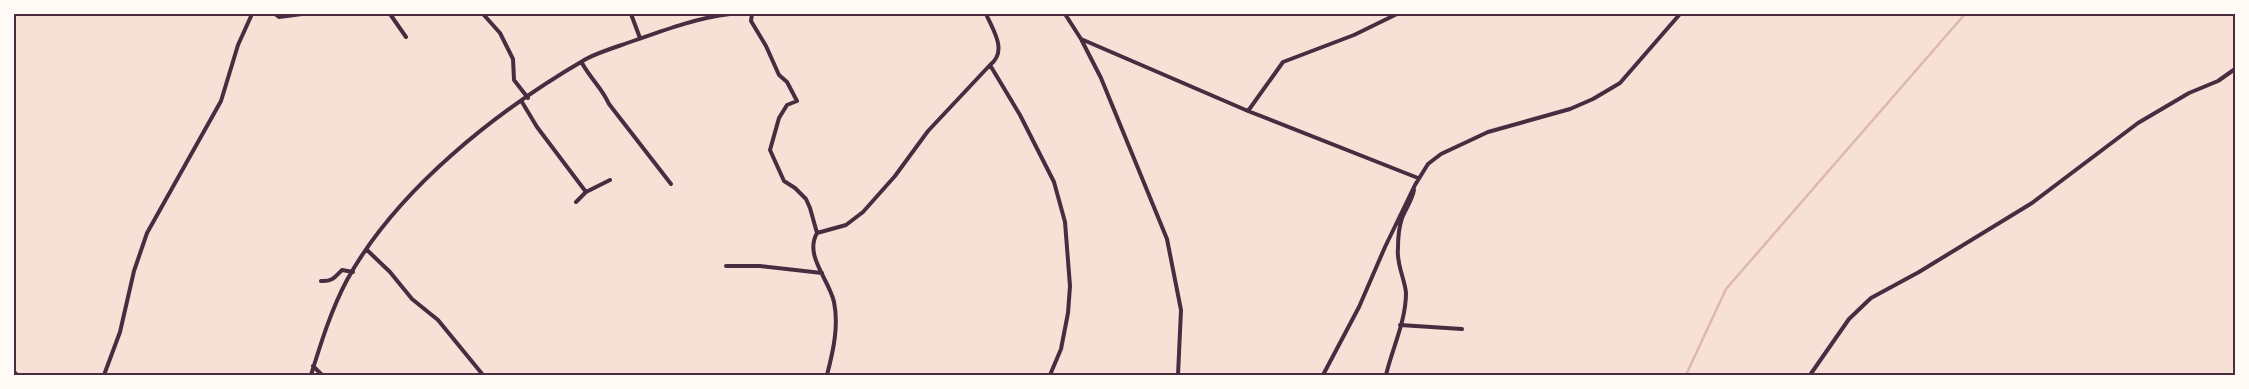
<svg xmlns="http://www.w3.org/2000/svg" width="2249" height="389" font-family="'Varela Round',sans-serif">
<rect width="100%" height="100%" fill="#f7e1d7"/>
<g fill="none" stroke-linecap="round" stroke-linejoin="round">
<!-- stream -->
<path stroke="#dcb8b0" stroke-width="2.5" d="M 1686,375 L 1726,289 L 1965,14"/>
<!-- minor -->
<path stroke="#4a2c40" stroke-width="4" d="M 275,14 L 279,17 L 302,14
M 390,14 L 406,37
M 483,14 L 500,33 L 513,59 L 514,80 L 528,98
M 631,14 L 640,38
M 752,14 L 751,21 L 766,46 L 779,75 L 787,82 L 797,101 L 787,105 L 779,118 L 770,150 L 784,181 L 795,188 L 806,199 L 810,208 L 817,233
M 986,14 C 993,30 1008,51 990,65 L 1020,115 L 1054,182 L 1065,222 L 1070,286 L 1068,313 L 1061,349 L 1050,375
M 1065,14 L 1081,39 L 1101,78 L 1167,239 L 1181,310 L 1178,375
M 1081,39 L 1248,111 L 1418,178
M 582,63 C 590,78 602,88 609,104 L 671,184
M 522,102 L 537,127 L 586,192
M 1248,111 L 1283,62 L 1354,35 L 1397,14
M 576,202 L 586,192 L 610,180
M 367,250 L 390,272 L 412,299 L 438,320 L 483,375
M 726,266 L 760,266 L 822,273
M 321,281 C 332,282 335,277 342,270 L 353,272
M 1400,325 L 1462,329
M 313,366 L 322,375
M 14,372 L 17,375
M 104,375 L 120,332 L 134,271 L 147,233 L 221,101 L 238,45 L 252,14
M 311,375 C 321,343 331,310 347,280 C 397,189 498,110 586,59 C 601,51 620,46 636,40 C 667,29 697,18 730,14
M 827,375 C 833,352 839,326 834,302 C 829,279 804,256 817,233 L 846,225 L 863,212 L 895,176 L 928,131 L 990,65
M 1323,375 L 1359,307 L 1385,247 L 1415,185 L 1428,164 L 1441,154 L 1488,132 L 1570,109 L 1593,99 L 1620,83 L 1680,14
M 1386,375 C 1392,349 1406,321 1406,293 C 1405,279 1396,264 1398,248 C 1398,238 1399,227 1402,218 C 1406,208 1412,201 1414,190
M 1810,375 L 1849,319 L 1871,298 L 1919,272 L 2032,203 L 2138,123 L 2189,93 L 2218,81 L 2235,69"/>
</g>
<!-- border -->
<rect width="2249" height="389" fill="none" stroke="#fffaf5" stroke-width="30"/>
<rect x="15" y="15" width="2219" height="359" fill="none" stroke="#4a2c40" stroke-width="2"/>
</svg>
